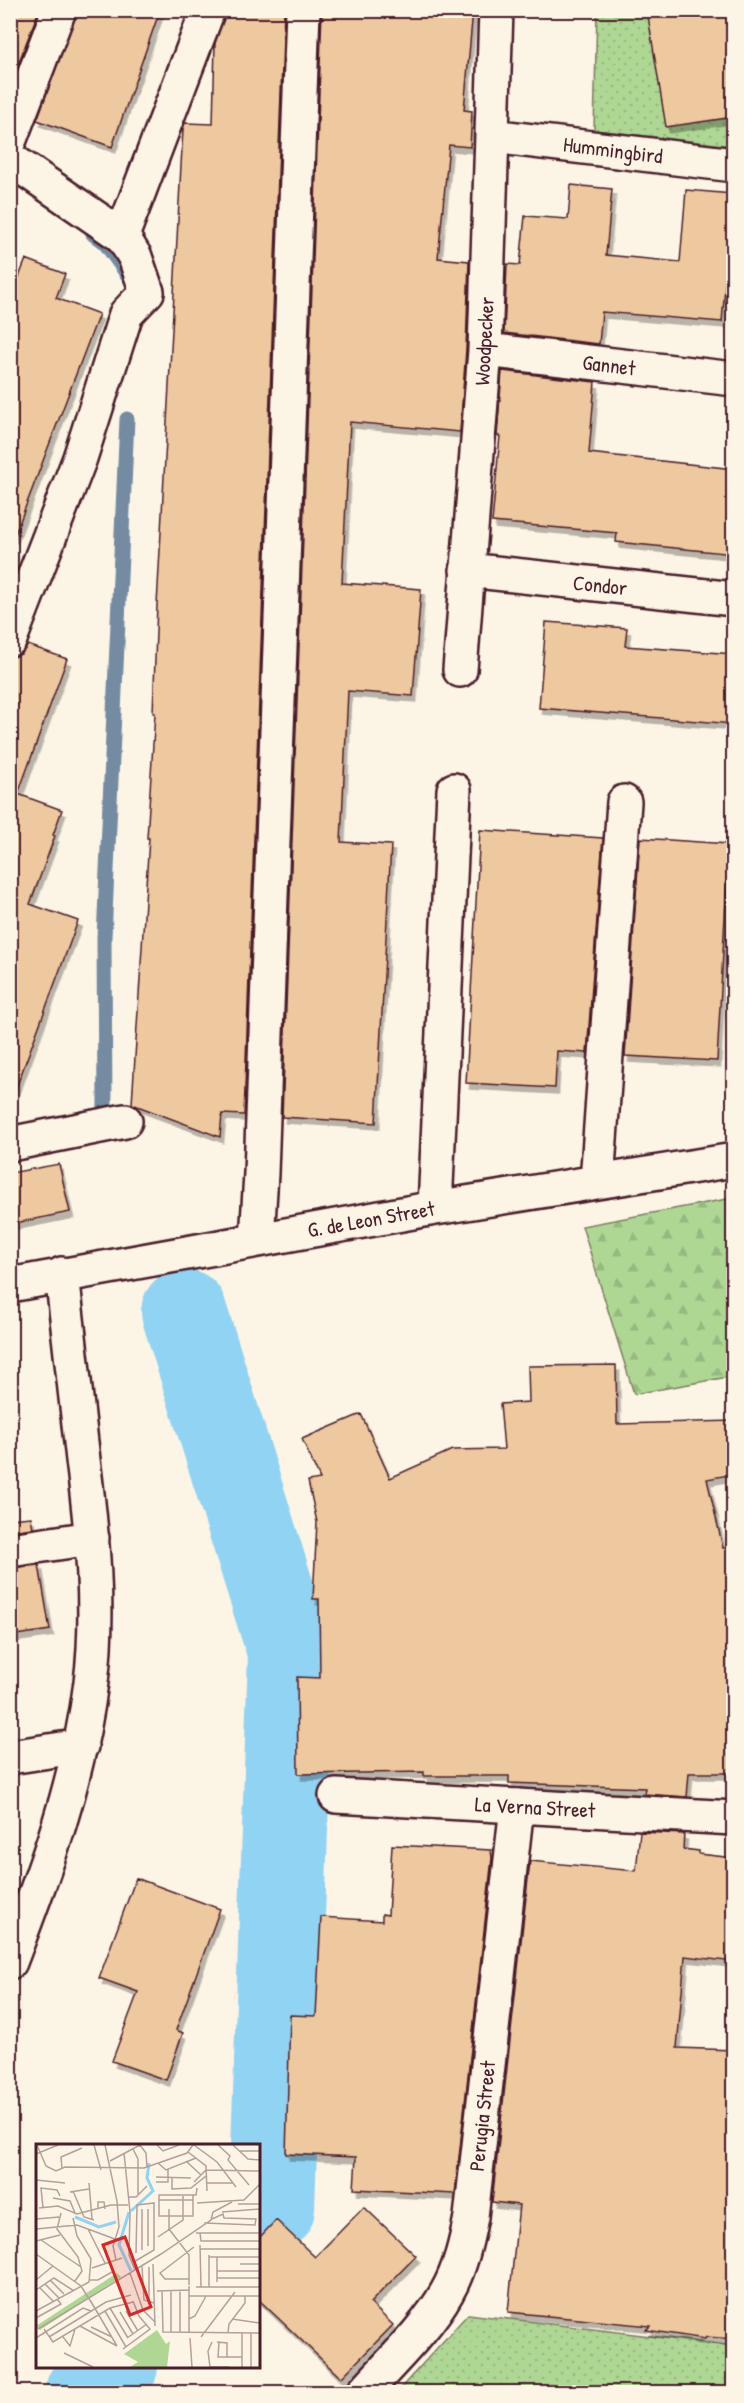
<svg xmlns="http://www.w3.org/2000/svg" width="744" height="2403" font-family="'Patrick Hand',sans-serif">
<defs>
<pattern id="green-dots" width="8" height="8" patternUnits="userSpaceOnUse" patternTransform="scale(1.5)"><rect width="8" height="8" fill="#aed794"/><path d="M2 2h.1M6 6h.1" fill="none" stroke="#97b880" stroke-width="1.8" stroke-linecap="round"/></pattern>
<pattern id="forest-firs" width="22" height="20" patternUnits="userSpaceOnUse" patternTransform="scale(1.5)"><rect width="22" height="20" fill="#aed794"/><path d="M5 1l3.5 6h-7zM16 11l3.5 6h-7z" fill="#97b880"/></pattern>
<filter id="shadow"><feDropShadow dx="3.5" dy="6" stdDeviation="0" flood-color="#0004"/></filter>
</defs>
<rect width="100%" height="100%" fill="#fcf5e5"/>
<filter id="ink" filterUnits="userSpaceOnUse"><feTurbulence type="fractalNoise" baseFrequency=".0167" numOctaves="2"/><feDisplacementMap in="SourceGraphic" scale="12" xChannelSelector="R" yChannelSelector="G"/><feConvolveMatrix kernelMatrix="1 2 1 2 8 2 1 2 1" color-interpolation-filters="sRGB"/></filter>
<g filter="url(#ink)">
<!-- green -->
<path fill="url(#green-dots)" stroke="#7c7b60" stroke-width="1.5" d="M 597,11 L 733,11 L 733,146 L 594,130 Z
M 468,2314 L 733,2346 L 733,2392 L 397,2392 Z"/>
<!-- forest -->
<path fill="url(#forest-firs)" stroke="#7c7b60" stroke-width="1.5" d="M 733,1198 L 733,1376 L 634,1394 L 582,1226 Z"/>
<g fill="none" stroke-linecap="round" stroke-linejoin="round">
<!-- stream -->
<path stroke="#758ba2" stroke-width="15" d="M 93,234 L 105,243 L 131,280
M 105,1109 L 104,938 L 127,419"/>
<!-- river -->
<path stroke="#91d3f2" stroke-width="86" d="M 184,1312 L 291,1654 L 272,2208 L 258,2222
M 88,2392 L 115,2366"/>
</g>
<!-- building -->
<path fill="#eec89e" stroke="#4a1f2b" stroke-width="1.5" filter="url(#shadow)" d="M 10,10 L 39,10 L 10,85 Z
M 77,10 L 160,10 L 112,147 L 37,120 Z
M 226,10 L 284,10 L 244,1115 L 222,1114 L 220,1137 L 132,1104 L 149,838 L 147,838 L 155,713 L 153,713 L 157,605 L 183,129 L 185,123 L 213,124 L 215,43 Z
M 322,10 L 473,10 L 464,110 L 472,111 L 470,147 L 449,145 L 438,258 L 469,261 L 466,349 L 460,432 L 350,422 L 342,583 L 421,589 L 413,696 L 348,691 L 341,842 L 391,845 L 376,1123 L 282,1117 Z
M 647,10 L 734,10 L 734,117 L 666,127 Z
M 571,185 L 612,189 L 606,255 L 680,262 L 686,190 L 733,194 L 722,322 L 602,312 L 599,344 L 504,333 L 507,264 L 520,265 L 525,216 L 568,219 Z
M 26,259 L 65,274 L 56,298 L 99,314 L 14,537 L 10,536 L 10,300 Z
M 502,371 L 595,382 L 589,453 L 734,469 L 734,554 L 616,542 L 617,533 L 492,522 L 500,436 L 497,436 Z
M 546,622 L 627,628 L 625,646 L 734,654 L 734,724 L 539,708 Z
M 28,645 L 67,659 L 18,794 L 62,810 L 53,835 L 55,836 L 30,904 L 78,921 L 15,1091 L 10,1091 L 10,657 L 21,654 Z
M 480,830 L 603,838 L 587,1053 L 557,1051 L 555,1088 L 466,1083 Z
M 640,838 L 729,844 L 717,1061 L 625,1056 Z
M 59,1164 L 70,1212 L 10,1224 L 10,1173 Z
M 616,1365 L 617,1424 L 734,1421 L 734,1474 L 707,1479 L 723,1548 L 734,1548 L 734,1773 L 689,1773 L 687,1797 L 644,1794 L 645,1788 L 509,1783 L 509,1776 L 424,1776 L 424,1772 L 298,1774 L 297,1677 L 320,1678 L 319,1599 L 313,1599 L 317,1522 L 308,1481 L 320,1479 L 302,1439 L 361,1414 L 390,1478 L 452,1450 L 504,1449 L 500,1404 L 529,1402 L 528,1366 Z
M 31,1517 L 33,1528 L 10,1531 L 10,1519 Z
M 39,1565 L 50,1630 L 10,1636 L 10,1568 Z
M 640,1832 L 684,1834 L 683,1849 L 699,1851 L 699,1854 L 734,1858 L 734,1962 L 685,1956 L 677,2048 L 734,2050 L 734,2339 L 706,2337 L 705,2339 L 646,2330 L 650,2326 L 508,2312 L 519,2205 L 492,2202 L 530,1861 L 636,1871 Z
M 392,1845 L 491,1850 L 492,1858 L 455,2194 L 354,2189 L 356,2157 L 286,2154 L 290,2015 L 316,2016 L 321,1917 L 382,1921 L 382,1914 L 388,1915 Z
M 136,1878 L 220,1909 L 176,2030 L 183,2033 L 166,2080 L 112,2061 L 138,1992 L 99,1978 Z
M 364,2207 L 416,2256 L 370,2303 L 393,2325 L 341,2378 L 258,2299 L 258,2239 L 276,2220 L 315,2257 Z"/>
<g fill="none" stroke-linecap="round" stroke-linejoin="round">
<!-- minor casing -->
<g stroke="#4a1f2b" stroke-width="38">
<path id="minor" d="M 492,136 L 734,165
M 10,139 L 59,10
M 10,159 L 122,236 L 135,257 L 147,292 L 126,314 L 80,458 L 10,639
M 122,236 L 208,10
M 485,350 L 734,379
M 467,570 L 734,599
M 460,670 L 485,350 L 496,10
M 10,1144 L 125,1121
M 597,1182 L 624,802
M 435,1208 L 454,790
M 257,1240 L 261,1173 L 303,10
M 10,1285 L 435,1208 L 734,1160
M 10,1550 L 92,1538
M 10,1757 L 81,1746
M 336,1796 L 517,1806
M 10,1962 C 45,1871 79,1779 91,1682 C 100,1611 92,1531 83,1460 C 76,1398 69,1336 62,1274"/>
</g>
<!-- tertiary casing -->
<g stroke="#4a1f2b" stroke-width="38">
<path id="tertiary" d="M 364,2392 C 391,2362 427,2328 447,2292 C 460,2269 466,2243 471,2217 L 517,1806 L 734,1818"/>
</g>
<!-- minor -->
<use href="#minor" stroke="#fcf5e5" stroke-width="33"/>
<!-- tertiary -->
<use href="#tertiary" stroke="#fcf5e5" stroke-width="33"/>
</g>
</g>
<g text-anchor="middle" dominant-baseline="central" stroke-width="5" stroke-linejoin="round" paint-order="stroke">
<!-- street labels -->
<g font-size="21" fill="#4a1f2b" stroke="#fcf5e5">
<text transform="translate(613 150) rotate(7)">Hummingbird</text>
<text transform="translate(484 341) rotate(-87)">Woodpecker</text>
<text transform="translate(609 365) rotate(7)">Gannet</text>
<text transform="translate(600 585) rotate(6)">Condor</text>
<text transform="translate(371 1219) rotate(-10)">G. de Leon Street</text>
<text transform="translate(535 1807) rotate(3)">La Verna Street</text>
<text transform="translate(482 2116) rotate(-84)">Perugia Street</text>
</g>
</g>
<!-- overview -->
<g transform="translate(36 2144)">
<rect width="224" height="224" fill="#fcf5e5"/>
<path d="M 121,186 L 130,200 L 134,197 L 131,223 L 94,223 L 102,218 L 88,210 Z" fill="#aed794"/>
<path d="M 81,129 L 85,133 L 4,186 L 0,182 Z" fill="#aed794"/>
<path fill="none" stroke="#91d3f2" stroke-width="3" d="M 95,67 L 117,47 L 111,34 L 113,19M 93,68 L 83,101 L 95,127M 39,73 L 63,83 L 80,78"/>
<path fill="none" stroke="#b59f9b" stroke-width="1.5" d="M 1,1 L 10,22 L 20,27 L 29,23 L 108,24 L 151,9 L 157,1M 58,1 L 65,26M 69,1 L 81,57 L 83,83 L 77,102 L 80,116M 104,1 L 110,9 L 111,23M 121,1 L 127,7 L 143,1M 158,1 L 181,18 L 200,43M 182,1 L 194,12 L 192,16 L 213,41M 197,1 L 212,15 L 224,16M 97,5 L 102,15 L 102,50M 203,7 L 224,7M 152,8 L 170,22 L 171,47M 88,9 L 94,68 L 93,111 L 99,126M 0,10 L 22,1M 74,17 L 104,1M 151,18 L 165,31M 122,19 L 130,26 L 160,14M 26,25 L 25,13 L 46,4M 120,33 L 155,34M 136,33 L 136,45 L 155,44 L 170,32M 0,36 L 29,39M 120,38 L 132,38 L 132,25M 158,38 L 170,26 L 224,27M 53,39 L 56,75M 171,39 L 197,39M 37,47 L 48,73 L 58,76M 34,48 L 53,45M 157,51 L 157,72 L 123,72 L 123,51 L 160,51 L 161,44M 92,53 L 100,53 L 111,42M 17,54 L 34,57 L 39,69M 123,56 L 157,56M 161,59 L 208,56 L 224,40M 202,60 L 224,60M 3,64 L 22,62 L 41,70 L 75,61 L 92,61M 7,64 L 5,44 L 21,46 L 24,52M 62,65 L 62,58 L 68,58 L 69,65M 133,65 L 133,85 L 153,111 L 153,141M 186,68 L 224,65M 25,69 L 21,85 L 42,113 L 46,127 L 39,137M 0,75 L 23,73M 168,79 L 219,81 L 220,75 L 188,74 L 187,70 L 176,75M 0,85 L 41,81 L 79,95M 52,85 L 69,119M 160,89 L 224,89M 164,89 L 165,97 L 224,97M 122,93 L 147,76 L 147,52M 5,96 L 45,123M 0,97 L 24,91M 164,101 L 165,143M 112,102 L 112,65M 164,105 L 224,105M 106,106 L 106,65M 100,109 L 101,61 L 118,59M 0,110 L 45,142 L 55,158M 173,111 L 173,143M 173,113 L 224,113M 181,113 L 181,138M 96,119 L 118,106 L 118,58M 117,120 L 119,182M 204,120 L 224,120M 106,122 L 108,156 L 118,159M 113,123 L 113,157M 56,124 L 86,114M 181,127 L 224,127M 94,129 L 107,166 L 119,178M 181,134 L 224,134M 153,135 L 129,135 L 124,129 L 158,103M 0,136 L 17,122M 14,136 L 28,150M 54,136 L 62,136 L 76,128M 9,140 L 23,154M 153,142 L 153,189M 160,143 L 224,143M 4,144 L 17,157M 0,146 L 18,134 L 38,147M 144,146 L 144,189M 121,147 L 153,146M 126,147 L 127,188 L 224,189M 135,147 L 135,188M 153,152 L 224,152M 54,156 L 81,202M 74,164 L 92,194M 0,167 L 53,138 L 55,115 L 41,92 L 37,74M 69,167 L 90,203M 90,167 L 102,187M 84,168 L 97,190M 0,174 L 25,160 L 21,155M 153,175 L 159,172 L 170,152M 196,175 L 224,179M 44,182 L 81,202M 55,183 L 76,193M 2,185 L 125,110 L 175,76 L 177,68 L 196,58M 8,185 L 17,198 L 74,164 L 97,158M 192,189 L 193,180 L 209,159 L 209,152M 13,193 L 70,158 L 95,151M 27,193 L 34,202 L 39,185M 165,193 L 199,148M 0,194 L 47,164 L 55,167M 91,194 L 111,180M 154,194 L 156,223M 176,198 L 172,207 L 174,223 L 193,223M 181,198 L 191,199 L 191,213M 183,198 L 182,213 L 206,213M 87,205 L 114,185 L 103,172 L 97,157M 28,209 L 57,223M 206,223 L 206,189M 215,223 L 215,189"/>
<path fill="#d62828" fill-opacity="0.15" stroke="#d62828" stroke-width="3" d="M 89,93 L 115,163 L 94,171 L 67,101 Z"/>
<rect width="224" height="224" fill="none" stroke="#4a1f2b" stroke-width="3"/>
</g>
<!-- margin -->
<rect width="744" height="2403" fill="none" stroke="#fcf5e5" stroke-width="36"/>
<rect x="18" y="18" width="708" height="2367" fill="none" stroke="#4a1f2b" stroke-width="2" filter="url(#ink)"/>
</svg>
